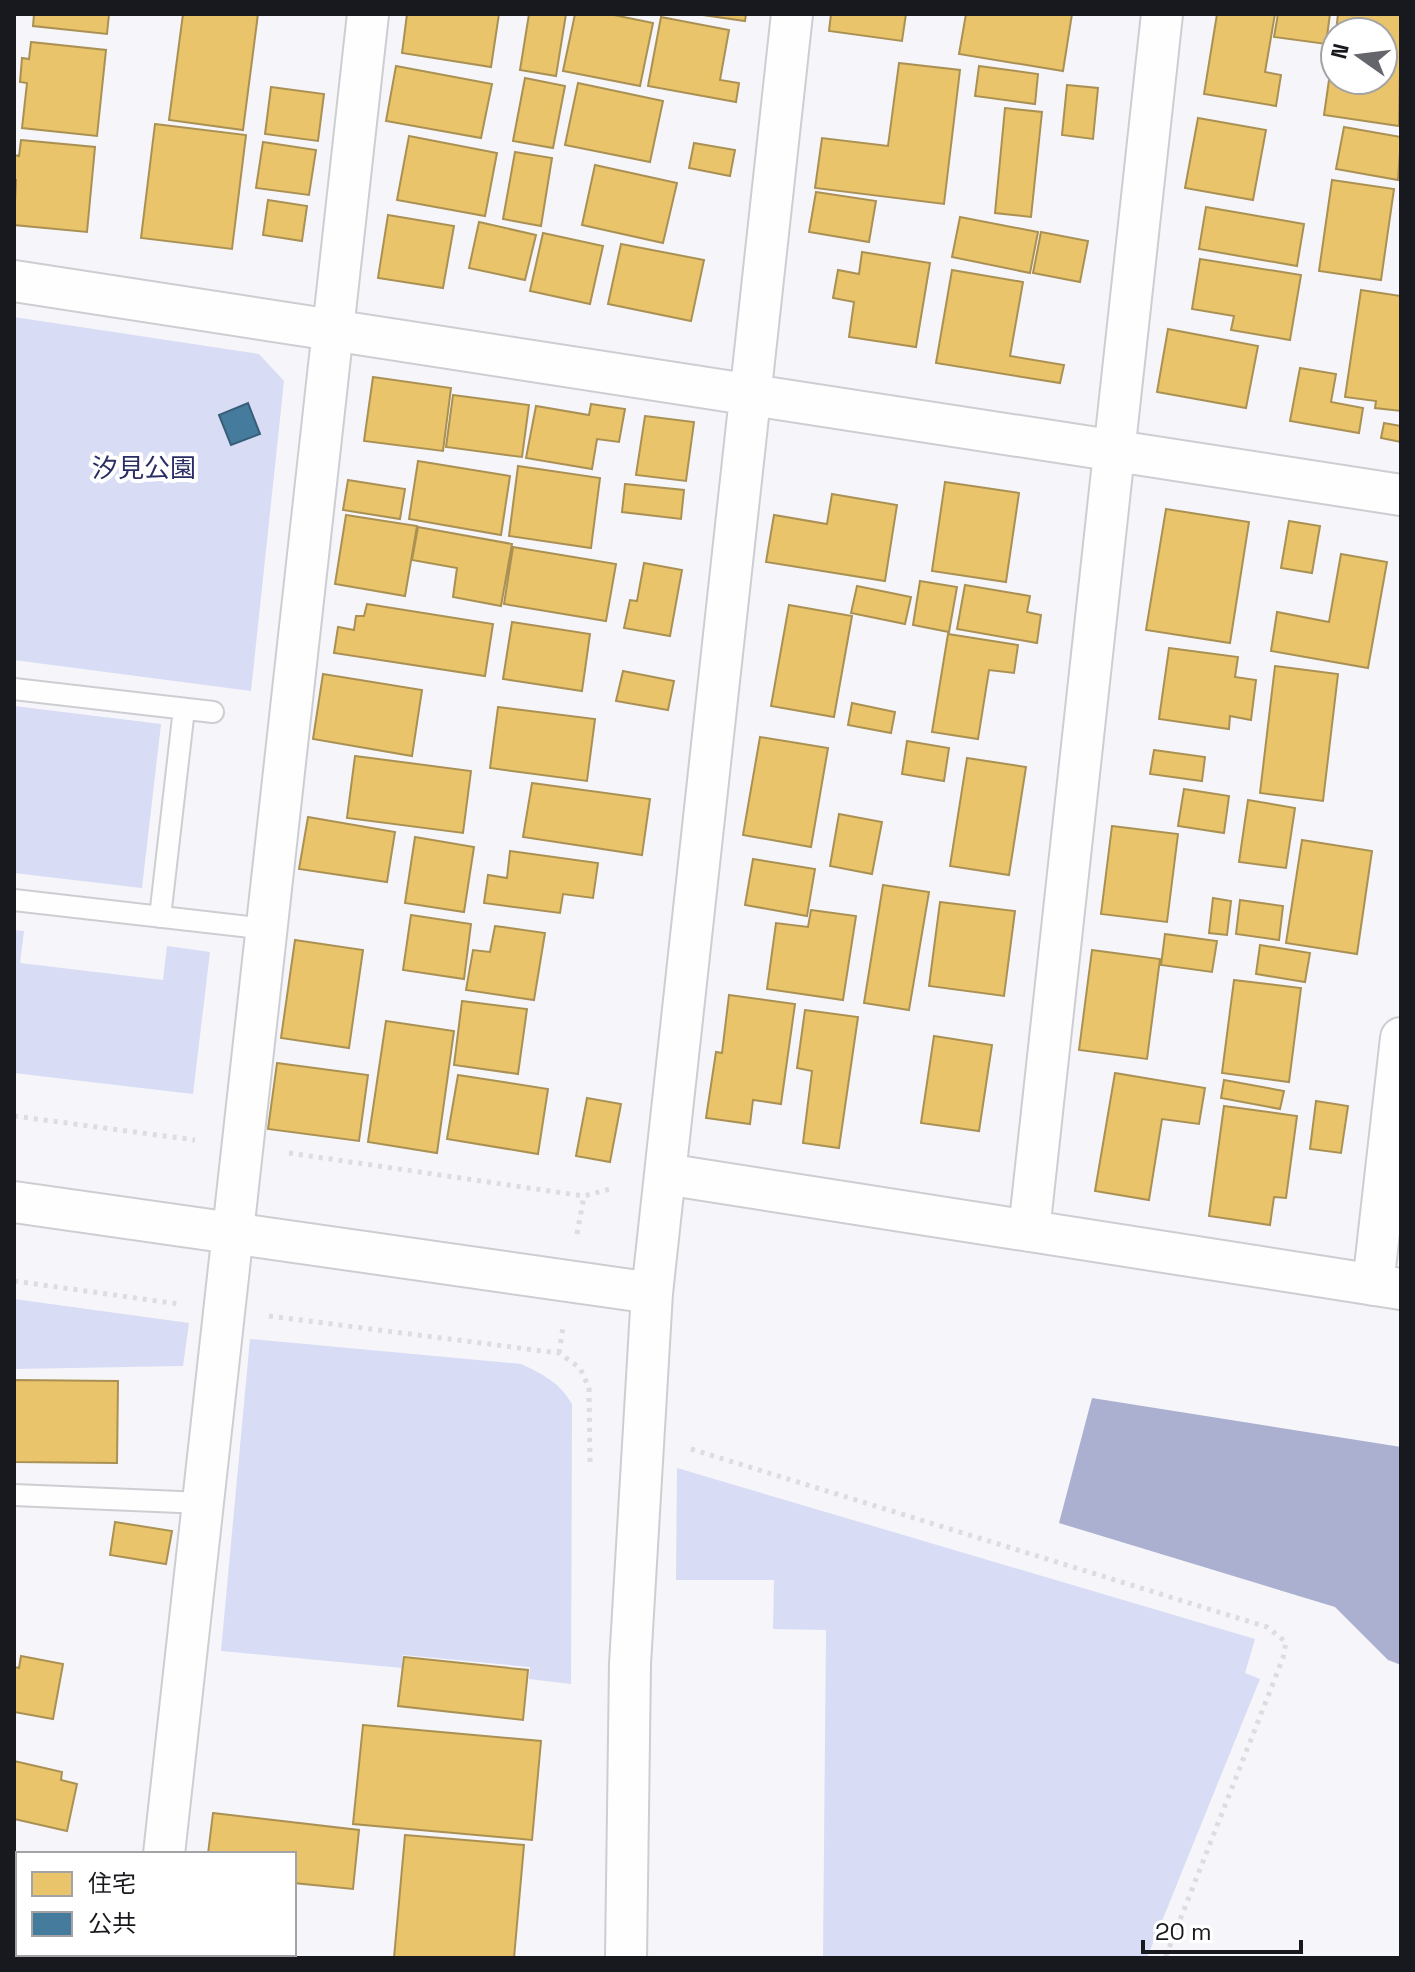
<svg xmlns="http://www.w3.org/2000/svg" width="1415" height="1972" font-family="'Space Grotesk','Noto Sans JP',sans-serif">
<rect width="100%" height="100%" fill="#f5f5fa"/>
<!-- green -->
<path fill="#d8dcf5" d="M 14,317 L 259,354 L 284,381 L 251,691 L 14,660 Z
M 14,706 L 161,724 L 142,888 L 14,873 Z
M 14,930 L 24,931 L 20,963 L 163,980 L 167,946 L 210,952 L 193,1094 L 14,1073 Z
M 14,1299 L 189,1323 L 183,1366 L 14,1369 Z
M 250,1339 L 521,1364 C 543,1374 560,1383 572,1404 L 571,1684 L 529,1679 L 530,1667 L 403,1655 L 402,1668 L 221,1651 Z
M 677,1468 L 1255,1639 L 1245,1673 L 1260,1679 L 1147,1958 L 823,1958 L 826,1630 L 773,1629 L 774,1580 L 676,1580 Z"/>
<!-- water -->
<path fill="#abb0d0" d="M 1092,1398 L 1401,1447 L 1401,1665 L 1388,1660 L 1335,1607 L 1059,1523 Z"/>
<!-- homes -->
<path fill="#e9c46a" stroke="#aa9153" stroke-width="2" d="M 34,14 L 109,14 L 107,34 L 33,26 Z
M 183,14 L 258,14 L 243,130 L 169,120 Z
M 407,14 L 499,14 L 491,67 L 402,53 Z
M 529,14 L 566,14 L 556,76 L 520,70 Z
M 575,14 L 609,14 L 653,23 L 640,86 L 563,71 Z
M 696,14 L 746,14 L 745,21 Z
M 831,14 L 906,14 L 902,41 L 829,31 Z
M 966,14 L 1072,14 L 1063,71 L 959,54 Z
M 1217,14 L 1275,14 L 1265,72 L 1281,75 L 1276,106 L 1204,94 Z
M 1278,14 L 1330,14 L 1326,44 L 1274,37 Z
M 1338,14 L 1401,14 L 1399,126 L 1324,115 L 1335,38 L 1335,80 L 1383,80 L 1383,32 L 1336,32 Z
M 661,17 L 729,30 L 720,80 L 739,83 L 736,102 L 648,86 Z
M 31,42 L 106,50 L 97,136 L 22,128 L 27,83 L 20,82 L 22,58 L 29,59 Z
M 899,63 L 960,70 L 944,204 L 815,188 L 822,138 L 888,146 Z
M 396,66 L 492,84 L 481,138 L 386,121 Z
M 979,66 L 1038,74 L 1035,104 L 975,96 Z
M 525,78 L 565,86 L 553,148 L 513,141 Z
M 578,83 L 663,101 L 650,162 L 565,145 Z
M 1067,85 L 1098,88 L 1093,139 L 1062,135 Z
M 271,87 L 324,94 L 318,141 L 265,134 Z
M 1005,108 L 1042,112 L 1031,217 L 995,213 Z
M 1198,118 L 1266,130 L 1253,200 L 1185,188 Z
M 155,124 L 246,135 L 232,249 L 141,238 Z
M 1344,127 L 1401,137 L 1398,180 L 1336,169 Z
M 409,136 L 497,153 L 485,216 L 397,200 Z
M 21,140 L 95,147 L 87,232 L 14,225 L 16,180 L 14,180 L 14,155 L 19,156 Z
M 263,142 L 316,150 L 309,195 L 256,188 Z
M 694,143 L 735,150 L 730,176 L 689,168 Z
M 515,152 L 552,158 L 541,226 L 503,219 Z
M 595,165 L 677,183 L 663,243 L 582,225 Z
M 1332,180 L 1394,189 L 1381,280 L 1319,271 Z
M 816,192 L 876,201 L 869,242 L 809,232 Z
M 268,200 L 307,206 L 302,241 L 263,235 Z
M 1206,207 L 1304,224 L 1297,266 L 1199,249 Z
M 388,215 L 454,226 L 443,288 L 378,278 Z
M 960,217 L 1038,232 L 1030,273 L 952,257 Z
M 479,222 L 536,235 L 525,280 L 469,268 Z
M 1041,232 L 1088,241 L 1080,282 L 1033,273 Z
M 543,233 L 603,246 L 590,304 L 530,291 Z
M 621,244 L 704,260 L 691,321 L 608,304 Z
M 862,252 L 930,263 L 916,347 L 849,337 L 854,302 L 833,298 L 838,270 L 859,274 Z
M 1200,259 L 1301,275 L 1290,340 L 1231,330 L 1234,316 L 1192,309 Z
M 952,270 L 1023,282 L 1010,356 L 1064,365 L 1060,383 L 936,363 Z
M 1361,290 L 1401,296 L 1401,411 L 1375,408 L 1376,401 L 1345,397 Z
M 1168,329 L 1258,346 L 1246,408 L 1157,392 Z
M 1300,368 L 1336,374 L 1331,402 L 1363,408 L 1359,433 L 1290,421 Z
M 373,377 L 451,388 L 443,451 L 364,441 Z
M 453,395 L 529,405 L 522,457 L 446,447 Z
M 591,404 L 625,409 L 619,442 L 597,439 L 592,469 L 526,458 L 536,406 L 589,415 Z
M 645,416 L 694,422 L 686,481 L 636,475 Z
M 1384,423 L 1401,426 L 1401,442 L 1381,438 Z
M 418,461 L 510,476 L 501,535 L 409,519 Z
M 518,466 L 600,478 L 591,548 L 509,536 Z
M 348,480 L 405,489 L 400,519 L 343,510 Z
M 945,482 L 1019,493 L 1006,582 L 932,571 Z
M 625,484 L 684,490 L 681,519 L 622,512 Z
M 832,494 L 897,505 L 885,581 L 766,562 L 774,515 L 827,524 Z
M 1166,509 L 1249,522 L 1230,643 L 1146,630 Z
M 346,515 L 417,526 L 405,596 L 335,584 Z
M 1289,521 L 1320,526 L 1312,573 L 1281,568 Z
M 418,527 L 512,544 L 501,606 L 453,597 L 457,568 L 412,560 Z
M 513,547 L 616,564 L 606,621 L 504,604 Z
M 1341,554 L 1387,562 L 1368,668 L 1271,651 L 1277,612 L 1329,622 Z
M 644,563 L 682,570 L 670,636 L 624,628 L 630,600 L 637,601 Z
M 920,581 L 957,587 L 949,632 L 913,625 Z
M 965,585 L 1030,596 L 1027,612 L 1041,615 L 1037,643 L 957,629 Z
M 857,586 L 911,597 L 905,624 L 851,613 Z
M 367,604 L 493,624 L 485,676 L 334,653 L 338,627 L 354,630 L 356,616 L 364,616 Z
M 789,605 L 852,616 L 834,717 L 771,706 Z
M 512,622 L 590,634 L 582,691 L 503,679 Z
M 948,634 L 1018,645 L 1014,673 L 989,670 L 978,739 L 932,732 Z
M 1169,648 L 1238,657 L 1235,677 L 1256,680 L 1251,720 L 1230,716 L 1229,729 L 1159,719 Z
M 1275,666 L 1338,674 L 1323,801 L 1260,793 Z
M 623,671 L 674,681 L 668,710 L 616,701 Z
M 323,674 L 422,690 L 412,756 L 313,739 Z
M 852,703 L 895,712 L 891,733 L 848,725 Z
M 498,707 L 595,719 L 587,781 L 490,768 Z
M 760,737 L 828,748 L 811,847 L 743,835 Z
M 907,741 L 949,748 L 944,781 L 902,774 Z
M 1154,750 L 1205,757 L 1202,781 L 1150,774 Z
M 355,756 L 471,771 L 463,833 L 347,818 Z
M 967,758 L 1026,767 L 1009,875 L 950,866 Z
M 532,783 L 650,799 L 642,855 L 523,837 Z
M 1184,789 L 1229,796 L 1224,833 L 1178,826 Z
M 1248,800 L 1295,808 L 1286,868 L 1239,862 Z
M 839,814 L 882,822 L 872,874 L 830,866 Z
M 308,817 L 395,832 L 387,882 L 299,869 Z
M 1112,826 L 1178,834 L 1167,922 L 1101,914 Z
M 415,837 L 474,847 L 464,912 L 405,903 Z
M 1302,840 L 1372,851 L 1357,954 L 1286,943 Z
M 510,851 L 598,863 L 593,898 L 563,894 L 560,913 L 484,903 L 488,875 L 507,878 Z
M 753,859 L 815,869 L 807,916 L 745,905 Z
M 883,885 L 929,892 L 909,1010 L 864,1003 Z
M 1213,898 L 1231,901 L 1227,935 L 1209,933 Z
M 1240,900 L 1283,906 L 1279,940 L 1236,934 Z
M 940,902 L 1015,911 L 1004,996 L 929,986 Z
M 811,910 L 856,916 L 843,1000 L 767,989 L 776,923 L 808,927 Z
M 411,915 L 471,924 L 464,979 L 403,970 Z
M 495,926 L 545,933 L 534,1000 L 466,990 L 473,950 L 490,952 Z
M 1165,934 L 1217,941 L 1212,972 L 1161,965 Z
M 295,940 L 363,950 L 349,1048 L 281,1038 Z
M 1260,945 L 1310,953 L 1305,982 L 1256,974 Z
M 1092,950 L 1160,959 L 1147,1059 L 1079,1050 Z
M 1234,980 L 1301,988 L 1289,1082 L 1222,1073 Z
M 729,995 L 795,1004 L 781,1104 L 753,1100 L 750,1124 L 706,1118 L 716,1052 L 722,1053 Z
M 462,1001 L 527,1009 L 518,1074 L 454,1065 Z
M 805,1010 L 858,1017 L 839,1148 L 803,1143 L 812,1071 L 797,1068 Z
M 386,1021 L 454,1031 L 437,1153 L 368,1142 Z
M 934,1036 L 992,1045 L 979,1131 L 921,1123 Z
M 277,1063 L 368,1075 L 359,1141 L 268,1129 Z
M 1115,1073 L 1205,1088 L 1199,1124 L 1162,1119 L 1149,1200 L 1095,1191 Z
M 458,1075 L 548,1089 L 538,1154 L 447,1139 Z
M 1224,1080 L 1284,1091 L 1280,1109 L 1221,1098 Z
M 587,1098 L 621,1104 L 610,1162 L 576,1156 Z
M 1316,1101 L 1348,1106 L 1341,1153 L 1310,1149 Z
M 1224,1106 L 1297,1116 L 1286,1198 L 1274,1197 L 1270,1225 L 1209,1216 Z
M 14,1380 L 118,1381 L 117,1463 L 14,1462 Z
M 115,1522 L 172,1531 L 166,1564 L 110,1555 Z
M 21,1656 L 63,1664 L 53,1719 L 14,1712 L 14,1667 L 19,1668 Z
M 404,1657 L 528,1670 L 523,1720 L 398,1706 Z
M 363,1725 L 541,1741 L 532,1840 L 353,1824 Z
M 14,1761 L 62,1772 L 61,1780 L 77,1784 L 67,1831 L 14,1819 Z
M 213,1813 L 359,1830 L 353,1889 L 294,1883 L 294,1854 L 208,1854 Z
M 405,1835 L 524,1845 L 514,1958 L 394,1958 Z"/>
<!-- public -->
<path fill="#457b9d" stroke="#385e77" stroke-width="2" d="M 248,403 L 260,434 L 231,445 L 219,415 Z"/>
<g fill="none" stroke-linecap="round" stroke-linejoin="round">
<!-- service casing -->
<g stroke="#cdced2" stroke-width="24">
<path id="service" d="M 14,689 L 213,712
M 14,900 L 267,929
M 160,917 L 184,709
M 14,1495 L 203,1503"/>
</g>
<!-- minor casing -->
<g stroke="#cdced2" stroke-width="44">
<path id="minor" d="M 14,281 L 1401,495
M 665,1174 L 1401,1289
M 14,1202 L 652,1293
M 1029,1231 L 1162,14
M 1373,1285 L 1401,1038
M 164,1854 L 368,14
M 152,1958 L 153,1954
M 626,1958 L 630,1664 L 652,1293 L 792,14"/>
</g>
<!-- path -->
<path stroke="#dcdddf" stroke-width="5" stroke-dasharray="4 6" stroke-linecap="butt" d="M 14,1116 L 195,1140
M 289,1153 L 584,1196 L 614,1188
M 577,1234 L 584,1196
M 14,1281 L 179,1304
M 269,1316 L 559,1353 L 580,1368 L 589,1388 L 590,1462
M 559,1353 L 563,1327
M 691,1449 L 1267,1627 L 1286,1642 L 1283,1658 L 1165,1958"/>
<!-- service -->
<use href="#service" stroke="#fefefe" stroke-width="20"/>
<!-- minor -->
<use href="#minor" stroke="#fefefe" stroke-width="40"/>
</g>
<g text-anchor="middle" dominant-baseline="central" stroke-width="8" stroke-linejoin="round" paint-order="stroke">
<!-- park labels -->
<g font-size="26" fill="#2a2d64" stroke="#fff">
<text x="144" y="468">汐見公園</text>
</g>
</g>
<!-- border -->
<rect width="1415" height="1972" fill="none" stroke="#18191e" stroke-width="32"/>
<!-- legend -->
<rect x="16" y="1852" width="280" height="104" fill="#ffffff" stroke="#a3a3a5" stroke-width="2"/>
<rect x="32" y="1872" width="40" height="24" fill="#e9c46a" stroke="#a3a3a5" stroke-width="2"/>
<text x="88" y="1892" font-size="24" fill="#18191e">住宅</text>
<rect x="32" y="1912" width="40" height="24" fill="#457b9d" stroke="#a3a3a5" stroke-width="2"/>
<text x="88" y="1932" font-size="24" fill="#18191e">公共</text>
<!-- north arrow -->
<g transform="translate(1359 56) rotate(284)"><circle r="38" fill="#ffffff" stroke="#a3a3a5" stroke-width="2"/>
<path d="M0-6L14 30L0 20L-14 30Z" fill="#65666b"/>
<text y="-12" font-size="22" font-weight="bold" text-anchor="middle" fill="#18191e">N</text>
</g>
<!-- scale -->
<path d="M1143 1940v12h158v-12" fill="none" stroke="#18191e" stroke-width="4"/>
<text x="1155" y="1940" font-size="24" fill="#18191e" stroke="#ffffff" stroke-width="6" paint-order="stroke">20 m</text>
</svg>
